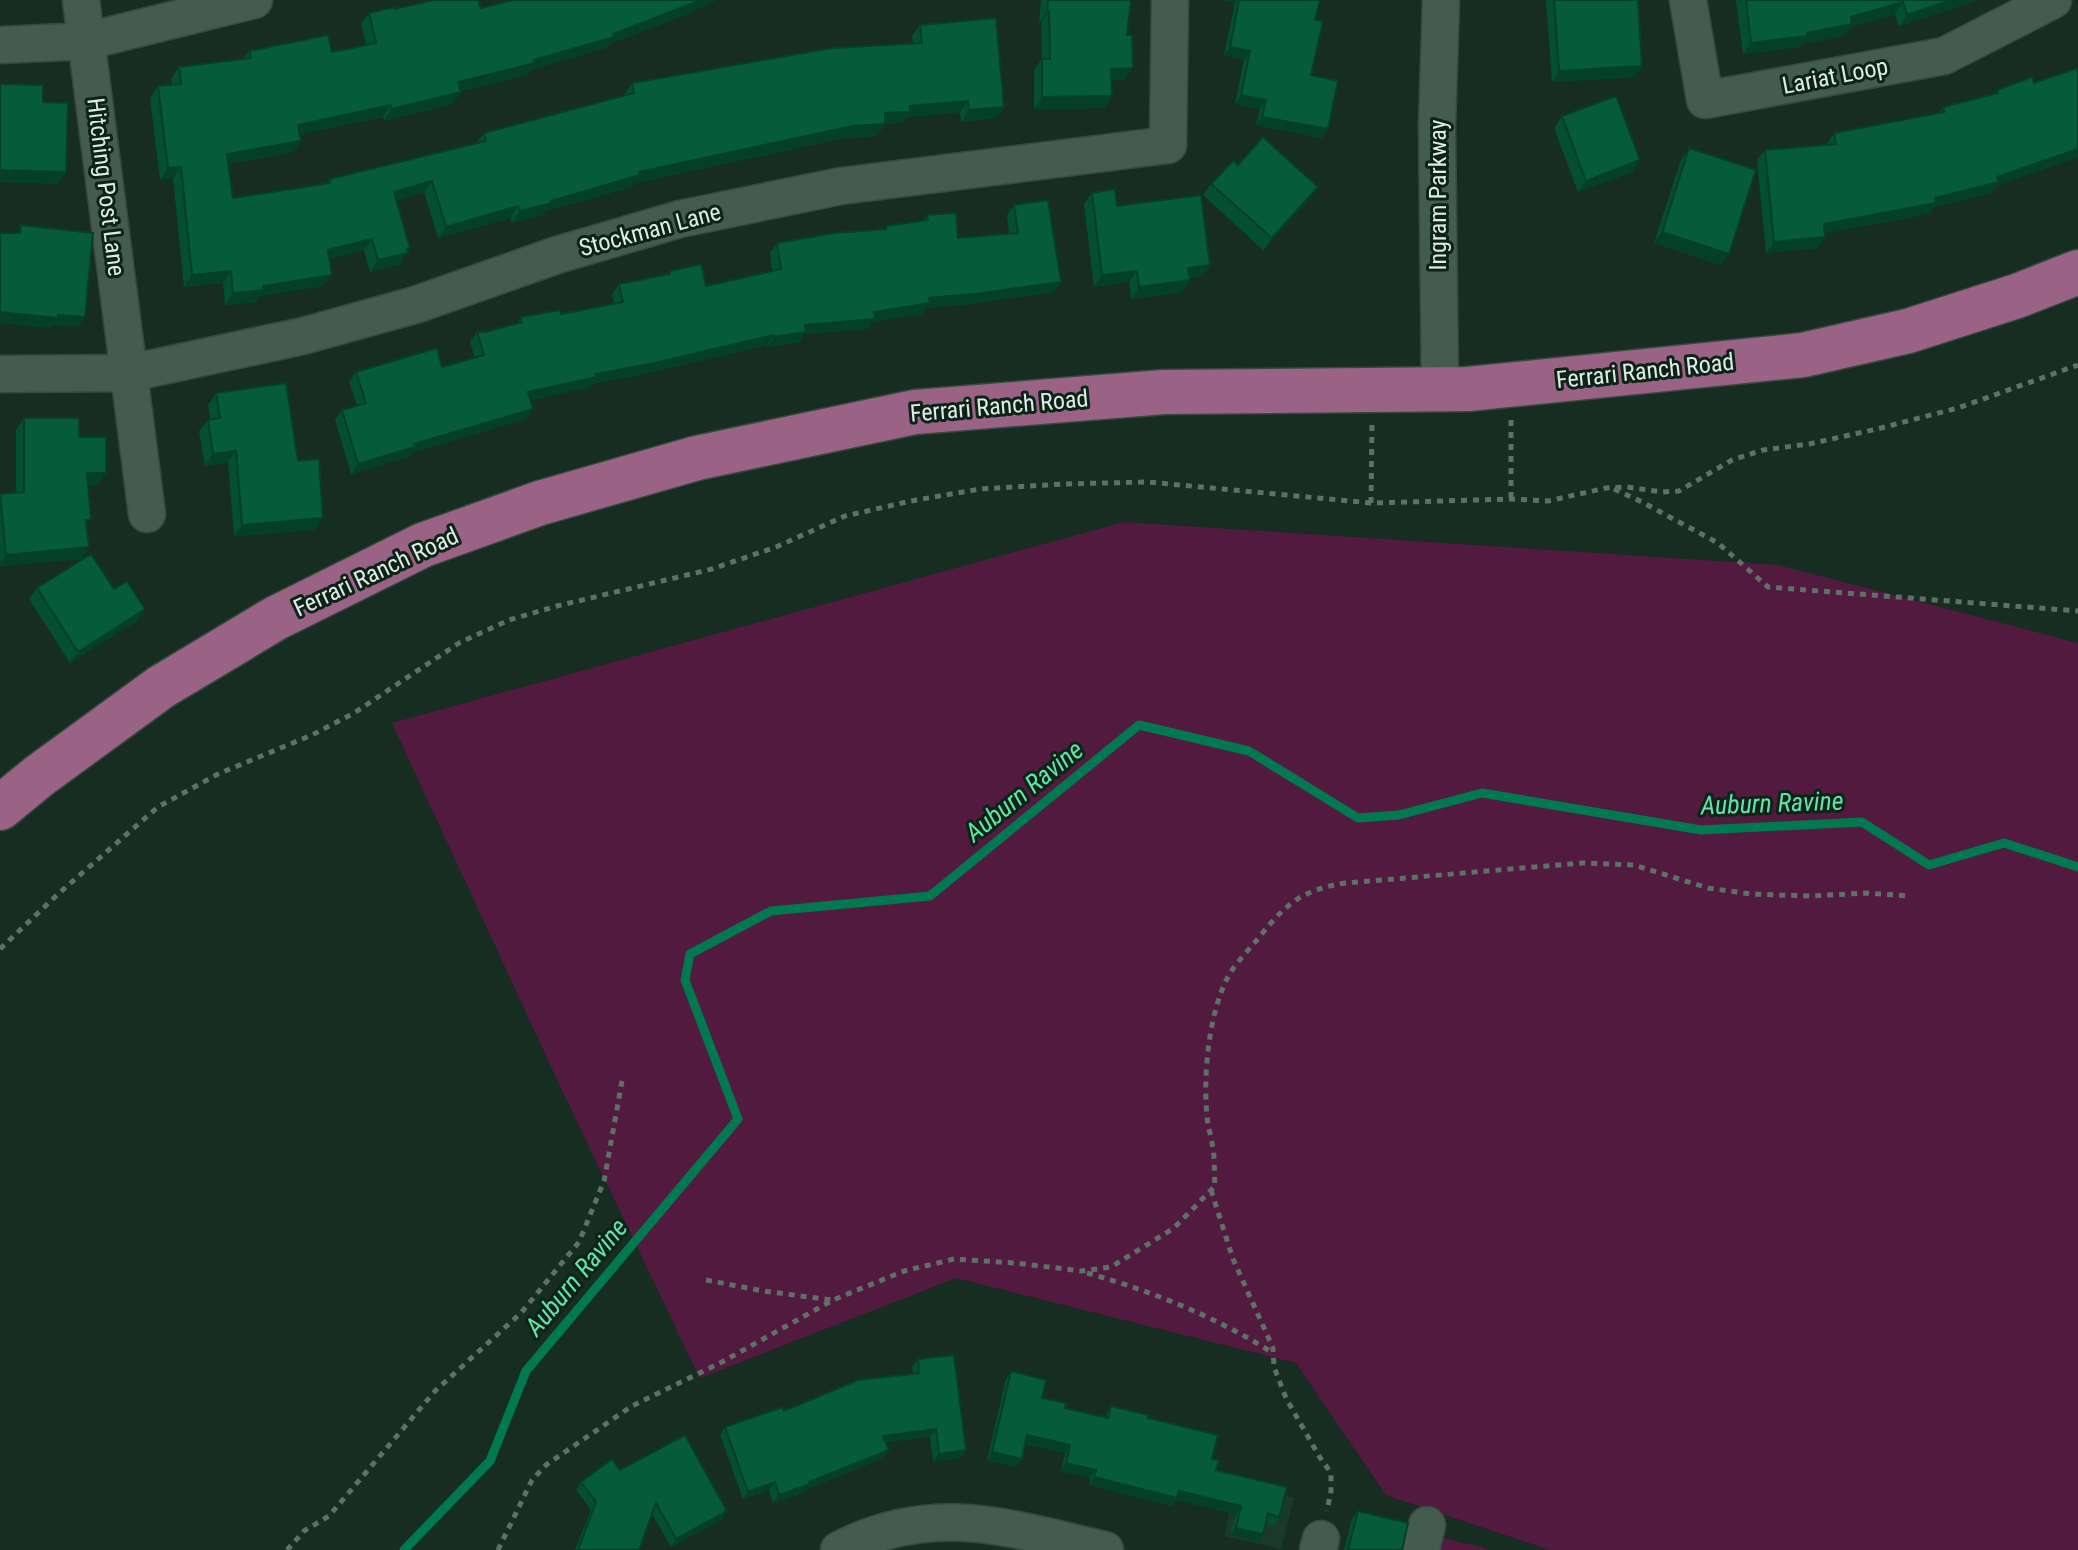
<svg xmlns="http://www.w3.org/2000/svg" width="2078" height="1550" font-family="'Roboto Condensed',sans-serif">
<rect width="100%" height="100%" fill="#172d22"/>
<!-- built -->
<path fill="#1b392b" d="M 1236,1484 L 1294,1498 L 1281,1549 L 1224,1536 Z"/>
<!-- green -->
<path fill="#521a3e" d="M 1124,522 L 1778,565 L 2078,643 L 2078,1550 L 1550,1550 L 1386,1495 L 1296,1363 L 956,1278 L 700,1378 L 561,1088 L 392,723 Z
M 1439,1537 L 1481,1547 L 1488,1550 L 1436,1550 Z"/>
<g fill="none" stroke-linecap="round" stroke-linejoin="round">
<!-- stream -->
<path stroke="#007850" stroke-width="9" d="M 404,1550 L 490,1461 L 526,1371 L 738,1119 L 685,980 L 690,954 L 771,911 L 930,896 L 1139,725 L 1249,751 L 1358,818 L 1399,815 L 1482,793 L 1701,830 L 1862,822 L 1929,865 L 2004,843 L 2078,867"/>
<!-- minor casing -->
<g stroke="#36493f" stroke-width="39">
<path id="minor" d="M 81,0 L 147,514
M 1688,0 L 1705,100 L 1944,56 L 2053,0
M 0,45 L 87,41 L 254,0
M 0,374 L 130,373 L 303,336 L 415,305 L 557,255 L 680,219 L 841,186 L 1168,145 L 1170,0
M 1440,389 L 1437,126 L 1441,0
M 839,1550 C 933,1501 1009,1528 1105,1550
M 1318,1550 L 1321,1539
M 1421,1550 L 1427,1525"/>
</g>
<!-- major casing -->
<g stroke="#36493f" stroke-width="47">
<path id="major" d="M 0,808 L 39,776 L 161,687 L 276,618 L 423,545 L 540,503 L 697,458 L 915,412 L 1164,392 L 1468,389 L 1803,355 L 1908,331 L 2017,296 L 2078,272"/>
</g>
<!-- path -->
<path stroke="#5e7167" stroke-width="5" stroke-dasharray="6 6" stroke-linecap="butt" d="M 1511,420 L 1511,499
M 1614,489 L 1642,502 L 1718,543 L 1768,587 L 2078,611
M 1371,503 L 1372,424
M 0,949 L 58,894 L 158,807 L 218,774 L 312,735 L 354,713 L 459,643 L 509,620 L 557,606 L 712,569 L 776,547 L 845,516 L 911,501 L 980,489 L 1063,484 L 1148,482 L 1371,503 L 1511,499 L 1548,501 L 1606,488 L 1627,487 L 1662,492 L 1679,491 L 1732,460 L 1763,450 L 1809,444 L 1877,429 L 1958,408 L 2078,365
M 1211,1190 L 1233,1259 L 1273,1348 L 1274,1367 L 1286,1398 L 1319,1456 L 1331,1473 L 1331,1491 L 1327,1511
M 1087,1273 C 1152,1291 1216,1317 1273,1353
M 706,1280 L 763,1291 L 832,1300
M 287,1550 L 304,1531 L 329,1516 L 435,1391 L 521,1313 L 579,1242 L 604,1181 L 622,1081
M 498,1550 L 532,1480 L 546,1465 L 632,1406 L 722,1362 L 833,1300 L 904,1271 L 954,1259 L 1015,1263 L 1082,1271 L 1111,1267 L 1174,1228 L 1215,1186 C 1214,1174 1215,1161 1213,1149 C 1212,1141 1210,1133 1208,1125 C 1202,1081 1208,1013 1229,975 C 1237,961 1250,949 1260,936 C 1287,903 1302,890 1345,883 L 1583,863 L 1634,865 L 1708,888 L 1751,894 L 1811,896 L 1866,893 L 1910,896"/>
<!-- minor -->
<use href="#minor" stroke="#445b4f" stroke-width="36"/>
<!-- major -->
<use href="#major" stroke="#9a6385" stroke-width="44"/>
</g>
<!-- wall -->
<path fill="#044e33" d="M 1041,0 L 1131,0 L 1127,35 L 1125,80 L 1111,80 L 1112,96 L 1104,108 L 1034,109 L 1034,70 L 1042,59 L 1041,23 L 1039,23 Z
M 1222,0 L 1320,0 L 1315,20 L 1311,75 L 1322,138 L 1256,125 L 1260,109 L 1235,104 L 1244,60 L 1224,55 L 1235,3 Z
M 1546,0 L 1638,0 L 1642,66 L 1635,77 L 1552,82 Z
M 1736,0 L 1978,0 L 1899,26 L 1895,14 L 1851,27 L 1844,36 L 1802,44 L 1799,47 L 1743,54 Z
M 481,8 L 688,14 L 609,44 L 606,48 L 530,70 L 527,75 L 461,91 L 453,104 L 384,121 L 383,117 L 300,134 L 301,141 L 293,152 L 228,164 L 233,198 L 326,184 L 329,179 L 476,144 L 484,133 L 624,95 L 632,83 L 913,44 L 912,36 L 920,25 L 1004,107 L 996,118 L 961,122 L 960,112 L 907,117 L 902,123 L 885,124 L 877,136 L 844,138 L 635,183 L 632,187 L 545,211 L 544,214 L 512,223 L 510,218 L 438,238 L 424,192 L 397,200 L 410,248 L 400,264 L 370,272 L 364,250 L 329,259 L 323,286 L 259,296 L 255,302 L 225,305 L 223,283 L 184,287 L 173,178 L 160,180 L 150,98 L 158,86 L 172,85 L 171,79 L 179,67 L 243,59 L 249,51 L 332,52 L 366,45 L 361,24 L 369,13 Z
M 2078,68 L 2078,157 L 1996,186 L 1991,193 L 1934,207 L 1929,214 L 1825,233 L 1825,237 L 1818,248 L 1766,253 L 1757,160 L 1765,150 L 1827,144 L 1834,133 L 1938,114 L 1943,107 L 1994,94 L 1997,90 L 2034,83 Z
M 1562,116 L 1640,160 L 1632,172 L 1578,192 L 1554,128 Z
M 1689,148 L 1721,265 L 1654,243 L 1681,160 Z
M 1238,165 L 1310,198 L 1263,250 L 1203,195 L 1211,184 Z
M 1092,193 L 1117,206 L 1210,265 L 1202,276 L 1189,278 L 1190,280 L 1182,292 L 1131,299 L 1129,282 L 1094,287 L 1084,204 Z
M 1014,205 L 1061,282 L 1054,292 L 969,304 L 926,308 L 923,314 L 873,322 L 868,329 L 804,334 L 799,342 L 767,347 L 767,345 L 643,374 L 592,384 L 590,387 L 530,400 L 526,419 L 411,453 L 408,457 L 351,474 L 335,420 L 342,410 L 357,405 L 349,382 L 356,372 L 442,367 L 475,358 L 470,342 L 477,332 L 486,332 L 517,324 L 521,317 L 561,314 L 614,303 L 612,294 L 619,284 L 667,275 L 670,271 L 706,286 L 762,274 L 764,272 L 772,270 L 770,253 L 777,243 L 884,229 L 886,226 L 924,220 L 927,215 L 958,238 L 1009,233 L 1007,215 Z
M 216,393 L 298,461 L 323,518 L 315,530 L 234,536 L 228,462 L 205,466 L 199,431 L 208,420 L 210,419 L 208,405 Z
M 24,418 L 79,437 L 98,485 L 88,485 L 87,525 L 81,559 L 0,566 L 0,494 L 16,493 L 16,430 Z
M 37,588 L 114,589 L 145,609 L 137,621 L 70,663 L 29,599 Z
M 918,1359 L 966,1450 L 961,1458 L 933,1461 L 930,1437 L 885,1442 L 883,1458 L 807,1489 L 805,1492 L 773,1503 L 769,1490 L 743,1499 L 720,1435 L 725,1427 L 913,1374 L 912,1367 Z
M 1011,1371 L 1042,1398 L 1065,1408 L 1105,1417 L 1111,1406 L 1148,1418 L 1212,1459 L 1216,1470 L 1279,1518 L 1274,1526 L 1266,1522 L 1258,1542 L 1230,1535 L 1236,1514 L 1176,1500 L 1172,1506 L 1089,1485 L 1090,1478 L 1061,1471 L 1065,1453 L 1025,1444 L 1022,1459 L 1016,1467 L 987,1460 L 1006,1379 Z
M 620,1470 L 727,1511 L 722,1519 L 671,1547 L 652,1514 L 639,1550 L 575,1550 L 591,1510 L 576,1490 L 581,1482 Z
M 1358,1511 L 1402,1550 L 1344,1550 L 1352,1519 Z"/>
<!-- shaded-wall -->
<path fill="#044029" d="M 701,0 L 717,0 L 688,14 L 609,44 L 606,48 L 530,70 L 527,75 L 450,94 L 458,82 L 534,60 L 613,34 Z
M 1222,0 L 1237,0 L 1235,3 Z
M 1951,0 L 1978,0 L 1899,26 L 1907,15 Z
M 1903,2 L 1895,14 L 1851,27 L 1844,36 L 1802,44 L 1799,47 L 1743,54 L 1751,43 L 1807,33 L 1851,17 Z
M 1047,11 L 1049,11 L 1041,23 L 1039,23 Z
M 1230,47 L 1250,51 L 1244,60 L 1224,55 Z
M 1642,66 L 1635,77 L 1552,82 L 1559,71 Z
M 1133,68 L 1125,80 L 1103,80 L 1111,69 Z
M 461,92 L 453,104 L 384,121 L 392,109 Z
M 1241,95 L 1266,100 L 1260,109 L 1235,104 Z
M 1112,96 L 1104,108 L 1034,109 L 1042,97 Z
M 968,101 L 960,112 L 907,117 L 902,123 L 877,124 L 885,113 L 910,106 Z
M 391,105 L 383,117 L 290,136 L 298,125 Z
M 1004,107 L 996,118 L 961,122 L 969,110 Z
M 1262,117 L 1328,129 L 1322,138 L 1256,125 Z
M 885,124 L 877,136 L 844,138 L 635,183 L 632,187 L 545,211 L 544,214 L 512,223 L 520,211 L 639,172 L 853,126 Z
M 301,141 L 293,152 L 219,166 L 227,154 Z
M 2078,149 L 2078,157 L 1996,186 L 1991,193 L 1934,207 L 1929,214 L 1816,235 L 1824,224 L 1935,198 Z
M 1640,160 L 1632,172 L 1578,192 L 1586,181 Z
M 181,167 L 173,178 L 160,180 L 168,168 Z
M 0,170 L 66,172 L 58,184 L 0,182 Z
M 432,181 L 424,192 L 386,203 L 394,192 Z
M 1318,187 L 1310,198 L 1263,250 L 1272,238 Z
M 518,206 L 510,218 L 438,238 L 446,227 Z
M 1662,232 L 1729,254 L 1721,265 L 1654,243 Z
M 1825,237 L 1818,248 L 1766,253 L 1774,242 Z
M 372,239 L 364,250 L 320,262 L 328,250 Z
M 410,248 L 400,264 L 370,272 L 378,260 Z
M 1210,265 L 1202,276 L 1180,279 L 1188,268 Z
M 231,271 L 223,283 L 184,287 L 192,275 Z
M 1137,271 L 1129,282 L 1094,287 L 1102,275 Z
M 332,275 L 323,286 L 259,296 L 255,302 L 225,305 L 233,293 L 263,286 Z
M 1190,280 L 1182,292 L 1131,299 L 1139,287 Z
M 1061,282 L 1054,292 L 969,304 L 926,308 L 923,314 L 873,322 L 868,329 L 804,334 L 799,342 L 767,347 L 774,337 L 805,325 L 874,312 L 929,298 Z
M 0,312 L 58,315 L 85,317 L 78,327 L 53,325 L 50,328 L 0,323 Z
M 774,335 L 767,345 L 643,374 L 592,384 L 590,387 L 521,403 L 528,392 L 596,374 Z
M 533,409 L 526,419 L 411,453 L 408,457 L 351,474 L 358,464 L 414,444 Z
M 236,451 L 228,462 L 205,466 L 213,454 Z
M 87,473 L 106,473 L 98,485 L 79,485 Z
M 323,518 L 315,530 L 234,536 L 242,525 Z
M 89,547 L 81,559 L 0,566 L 0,563 L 6,555 Z
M 145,609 L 137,621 L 70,663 L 78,652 Z
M 936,1429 L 930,1437 L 877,1443 L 883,1436 Z
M 1027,1435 L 1070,1445 L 1065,1453 L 1022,1443 Z
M 889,1450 L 883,1458 L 807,1489 L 805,1492 L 773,1503 L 779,1495 Z
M 966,1450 L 961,1458 L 933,1461 L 939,1454 Z
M 992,1452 L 1022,1459 L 1016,1467 L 987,1460 Z
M 1066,1463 L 1096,1470 L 1090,1478 L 1061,1471 Z
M 1094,1477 L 1179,1491 L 1241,1506 L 1236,1514 L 1176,1500 L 1172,1506 L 1089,1485 Z
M 775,1482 L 769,1490 L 743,1499 L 748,1492 Z
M 727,1511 L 722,1519 L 671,1547 L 676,1539 Z
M 1236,1528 L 1263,1534 L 1258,1542 L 1230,1535 Z"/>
<!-- building -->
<path fill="#055b3b" stroke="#044029" stroke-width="2" d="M 434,0 L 478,0 L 481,8 L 513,0 L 701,0 L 613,34 L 614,37 L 534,60 L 535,63 L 458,82 L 461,92 L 392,109 L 391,105 L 298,125 L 301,141 L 227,154 L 233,198 L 330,183 L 329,179 L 486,141 L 484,133 L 634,93 L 632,83 L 832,48 L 922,43 L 920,25 L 996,18 L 1004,107 L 969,110 L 968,101 L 910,106 L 910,112 L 885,113 L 885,124 L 853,126 L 639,172 L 640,175 L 551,201 L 552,203 L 520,211 L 518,206 L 446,227 L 432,181 L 394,192 L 410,248 L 407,249 L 408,253 L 378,260 L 372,239 L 328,250 L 332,275 L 263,286 L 263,290 L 233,293 L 231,271 L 192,275 L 181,167 L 168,168 L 158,86 L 181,84 L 179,67 L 251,58 L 249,51 L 328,35 L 332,52 L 376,43 L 369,13 L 394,7 L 394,9 Z
M 1048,0 L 1131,0 L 1127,35 L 1132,35 L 1133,68 L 1111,69 L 1112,96 L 1042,97 L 1042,59 L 1050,59 L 1049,11 L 1047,11 Z
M 1239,0 L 1320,0 L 1315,20 L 1323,21 L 1311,75 L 1338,81 L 1328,129 L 1262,117 L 1266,100 L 1241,95 L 1250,51 L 1230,47 Z
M 1554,0 L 1638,0 L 1642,66 L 1559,71 Z
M 1746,0 L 1951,0 L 1907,15 L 1903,2 L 1851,17 L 1852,24 L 1807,33 L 1807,36 L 1751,43 Z
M 2078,68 L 2078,149 L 1997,177 L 1999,182 L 1935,198 L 1936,203 L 1824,224 L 1825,237 L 1774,242 L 1765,150 L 1836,144 L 1834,133 L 1944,112 L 1943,107 L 1998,93 L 1997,90 L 2032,77 L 2034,83 Z
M 0,84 L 43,85 L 43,102 L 68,103 L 66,172 L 0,170 Z
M 1616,96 L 1640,160 L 1586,181 L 1562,116 Z
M 1263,137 L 1318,187 L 1272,238 L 1211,184 L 1233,161 L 1238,165 Z
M 1689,148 L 1756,170 L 1729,254 L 1662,232 Z
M 1115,189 L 1117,206 L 1201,195 L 1210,265 L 1188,268 L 1190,280 L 1139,287 L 1137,271 L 1102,275 L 1092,193 Z
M 1048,200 L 1061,282 L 976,294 L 929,298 L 930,303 L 874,312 L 875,319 L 805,325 L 806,332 L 774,337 L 774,335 L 650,364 L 596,374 L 597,377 L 528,392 L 533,409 L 414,444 L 415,447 L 358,464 L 342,410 L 366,403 L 356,372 L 437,348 L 442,367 L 484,355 L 477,332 L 486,332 L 522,322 L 521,317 L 560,310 L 561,314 L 623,302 L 619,284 L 670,274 L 670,271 L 701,264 L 706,286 L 781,269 L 777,243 L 834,233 L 886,229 L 886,226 L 928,220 L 927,215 L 956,213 L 958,238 L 1018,233 L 1014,205 Z
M 21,225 L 93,233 L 85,317 L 58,315 L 58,318 L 0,312 L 0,233 L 20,233 Z
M 286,383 L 298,461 L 319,459 L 323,518 L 242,525 L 236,451 L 213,454 L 208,420 L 220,418 L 216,393 Z
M 24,418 L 79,418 L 79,437 L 106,437 L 106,473 L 87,473 L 91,520 L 86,520 L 89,547 L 6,555 L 0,494 L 24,492 Z
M 91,554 L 114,589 L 127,581 L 145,609 L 78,652 L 37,588 Z
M 954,1355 L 966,1450 L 939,1454 L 936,1429 L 883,1436 L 889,1450 L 809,1482 L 810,1484 L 779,1495 L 775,1482 L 748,1492 L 725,1427 L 783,1407 L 784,1411 L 858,1380 L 919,1373 L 918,1359 Z
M 1011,1371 L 1046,1380 L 1042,1398 L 1066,1403 L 1065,1408 L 1108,1418 L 1111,1406 L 1148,1415 L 1148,1418 L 1218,1435 L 1212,1459 L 1219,1460 L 1216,1470 L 1287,1487 L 1279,1518 L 1268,1513 L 1263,1534 L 1236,1528 L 1241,1506 L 1179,1491 L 1177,1498 L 1094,1477 L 1096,1470 L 1066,1463 L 1070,1445 L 1027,1435 L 1022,1459 L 992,1452 Z
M 685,1435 L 727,1511 L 676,1539 L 656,1503 L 639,1550 L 578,1550 L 596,1502 L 581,1482 L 612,1459 L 620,1470 Z
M 1358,1511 L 1408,1523 L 1402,1550 L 1348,1550 Z"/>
<g text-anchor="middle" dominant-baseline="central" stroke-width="6" stroke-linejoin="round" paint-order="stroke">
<!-- street labels -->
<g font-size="24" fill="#dfece5" stroke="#0d2318">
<text transform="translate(1835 76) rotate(-11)">Lariat Loop</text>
<text transform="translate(106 187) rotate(83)">Hitching Post Lane</text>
<text transform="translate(1438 195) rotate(-90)">Ingram Parkway</text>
<text transform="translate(650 230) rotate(-15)">Stockman Lane</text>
<text transform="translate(1645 371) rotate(-6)">Ferrari Ranch Road</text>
<text transform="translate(999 406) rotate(-5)">Ferrari Ranch Road</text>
<text transform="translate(376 572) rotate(-25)">Ferrari Ranch Road</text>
</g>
<!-- water labels -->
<g font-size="26" font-style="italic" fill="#62e4a9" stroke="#0d2318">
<text transform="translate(1024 791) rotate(-39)">Auburn Ravine</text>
<text transform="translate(1772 803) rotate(-2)">Auburn Ravine</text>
<text transform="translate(576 1277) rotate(-50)">Auburn Ravine</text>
</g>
</g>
</svg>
